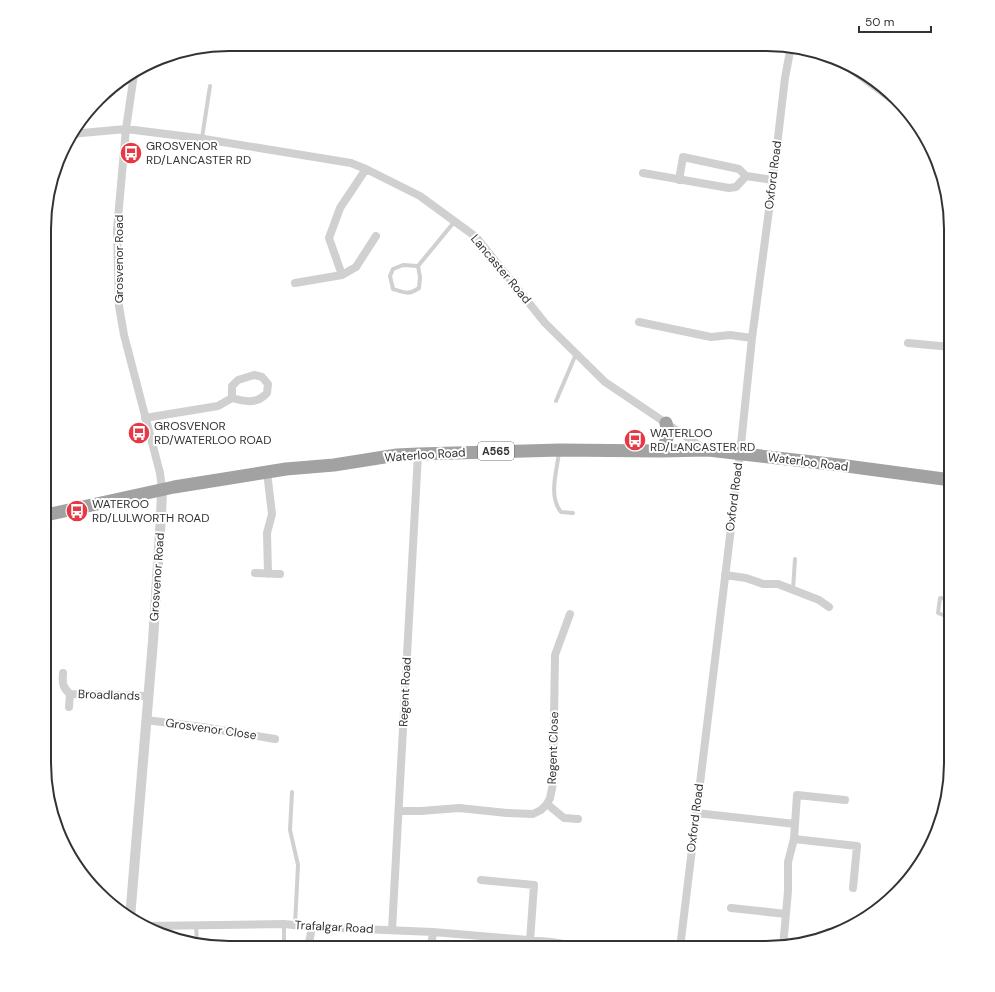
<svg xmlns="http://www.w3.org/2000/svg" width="995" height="992" font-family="'DM Sans',sans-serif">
<rect width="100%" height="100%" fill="#fff"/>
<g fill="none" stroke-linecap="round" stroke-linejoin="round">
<!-- service -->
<path stroke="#d0d0d0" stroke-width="4" d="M 202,138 L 210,86
M 403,265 L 418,266 L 420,277 L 419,288 C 409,295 405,293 393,289 L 390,276 L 393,269 Z
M 418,266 L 455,221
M 556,401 L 576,354
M 559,452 C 557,471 548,496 561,512 L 573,513
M 793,590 L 795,559
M 951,599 L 940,598 L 938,613 L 951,618
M 292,792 L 290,830 L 298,865 L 295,925
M 196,926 L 197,941
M 258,945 L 258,948
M 284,948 L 284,924"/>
<!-- minor -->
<path stroke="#d0d0d0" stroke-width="8" d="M 843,63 L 896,102
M 134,74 L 126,129 L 117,229 L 119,306 L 124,335 L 160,473 L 162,489
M 71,134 L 126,129 L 198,138 L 351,163 L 366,169 L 420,196 L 476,237 L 545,323 L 605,382 L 706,450
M 643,173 L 729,188 L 736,187 L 746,176 L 773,180
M 679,180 L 683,157 L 739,169 L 746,176
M 342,275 L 329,238 L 340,208 L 366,169
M 295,283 L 342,275 L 356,267 L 376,236
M 639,322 L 711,337 L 730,335 L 752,338
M 908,343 L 951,347
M 145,418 L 218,406 L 232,398 L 232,386 L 238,380 L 254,375 L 262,377 L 268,384 L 267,393 C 257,404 246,402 232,398
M 267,472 L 272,514 L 267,533 L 268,574
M 255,573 L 280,574
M 725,575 L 746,578 L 763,584 L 778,584 L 819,600 L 829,607
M 63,673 C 62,683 63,688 70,694 L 148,696
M 69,707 L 70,694
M 146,720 L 202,727 L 275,739
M 547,804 L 564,818 L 578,819
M 399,811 L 421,811 L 459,808 L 507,813 L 533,814 L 541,810 L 547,804 L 550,798 L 553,784 L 555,655 L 570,614
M 696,813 L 795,824
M 794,839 L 857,846 L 853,888
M 481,880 L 534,885 L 530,941
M 731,908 L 786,914
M 147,926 L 284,924 L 312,927 L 433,932 L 551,942 L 591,948
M 392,930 L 418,454
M 829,932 L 835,933
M 783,947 L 788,891 L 788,862 L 794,839 L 797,795 L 845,800
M 308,948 L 312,927
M 431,948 L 433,932
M 680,948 L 740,454 L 752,338 L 773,180 L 785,78 L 791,46"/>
<!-- tertiary -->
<path stroke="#d0d0d0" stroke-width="10" d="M 130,918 L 153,641 L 161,517 L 162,489"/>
<!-- trunk -->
<path stroke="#a2a2a2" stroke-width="13" d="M 660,451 C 667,442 670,434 666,423
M 46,515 L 174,487 L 286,469 L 334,465 L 397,455 L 418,454 L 560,450 L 660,451 L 708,450 L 839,465 L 951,480"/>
</g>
<!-- icons -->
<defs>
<g id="bus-disc" transform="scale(1.15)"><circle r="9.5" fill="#e63946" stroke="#fff"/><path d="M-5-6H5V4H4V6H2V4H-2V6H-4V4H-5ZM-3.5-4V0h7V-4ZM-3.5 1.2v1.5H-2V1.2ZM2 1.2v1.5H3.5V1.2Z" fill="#fff"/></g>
</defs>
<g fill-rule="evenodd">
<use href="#bus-disc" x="131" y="153"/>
<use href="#bus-disc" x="139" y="433"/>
<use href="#bus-disc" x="635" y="440"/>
<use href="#bus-disc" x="77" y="511"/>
</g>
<g text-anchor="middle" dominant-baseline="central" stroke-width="4" stroke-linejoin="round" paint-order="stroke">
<!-- shield labels -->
<rect fill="#fff" stroke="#707070" stroke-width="1" x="478" y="442" width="36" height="18" rx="3"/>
<g font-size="11" font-weight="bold" fill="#333">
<text x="496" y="451">A565</text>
</g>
<!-- poi labels -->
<g font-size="12" fill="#333" stroke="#fff" text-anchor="start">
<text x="146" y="146">GROSVENOR<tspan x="146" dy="14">RD/LANCASTER RD</tspan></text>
<text x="154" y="426">GROSVENOR<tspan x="154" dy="14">RD/WATERLOO ROAD</tspan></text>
<text x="650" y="433">WATERLOO<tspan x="650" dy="14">RD/LANCASTER RD</tspan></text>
<text x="92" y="504">WATEROO<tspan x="92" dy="14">RD/LULWORTH ROAD</tspan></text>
</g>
<!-- street labels -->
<g font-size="12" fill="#333" stroke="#fff">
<text transform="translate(773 175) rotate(-83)">Oxford Road</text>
<text transform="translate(119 259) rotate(-90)">Grosvenor Road</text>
<text transform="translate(501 269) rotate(50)">Lancaster Road</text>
<text transform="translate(425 455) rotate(-4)">Waterloo Road</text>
<text transform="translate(808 462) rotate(7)">Waterloo Road</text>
<text transform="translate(734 497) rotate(-83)">Oxford Road</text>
<text transform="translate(157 577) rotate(-86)">Grosvenor Road</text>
<text transform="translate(405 692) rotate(-87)">Regent Road</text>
<text transform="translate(109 695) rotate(2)">Broadlands</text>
<text transform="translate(211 729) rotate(8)">Grosvenor Close</text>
<text transform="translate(553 748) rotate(-88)">Regent Close</text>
<text transform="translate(695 818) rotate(-83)">Oxford Road</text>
<text transform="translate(334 927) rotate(3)">Trafalgar Road</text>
</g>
</g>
<!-- crop -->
<path d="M0 0H995V992H0ZM229 51H766A178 178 0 0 1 944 229V763A178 178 0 0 1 766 941H229A178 178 0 0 1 51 763V229A178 178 0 0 1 229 51Z" fill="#fff" fill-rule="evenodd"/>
<path fill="none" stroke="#333" stroke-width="2" d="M229 51H766A178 178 0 0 1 944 229V763A178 178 0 0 1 766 941H229A178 178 0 0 1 51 763V229A178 178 0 0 1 229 51Z"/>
<!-- scale -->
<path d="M859 26v6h72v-6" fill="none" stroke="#333333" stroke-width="2"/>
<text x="865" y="26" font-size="12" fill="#333333" stroke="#ffffff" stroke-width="3" paint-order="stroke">50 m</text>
</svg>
